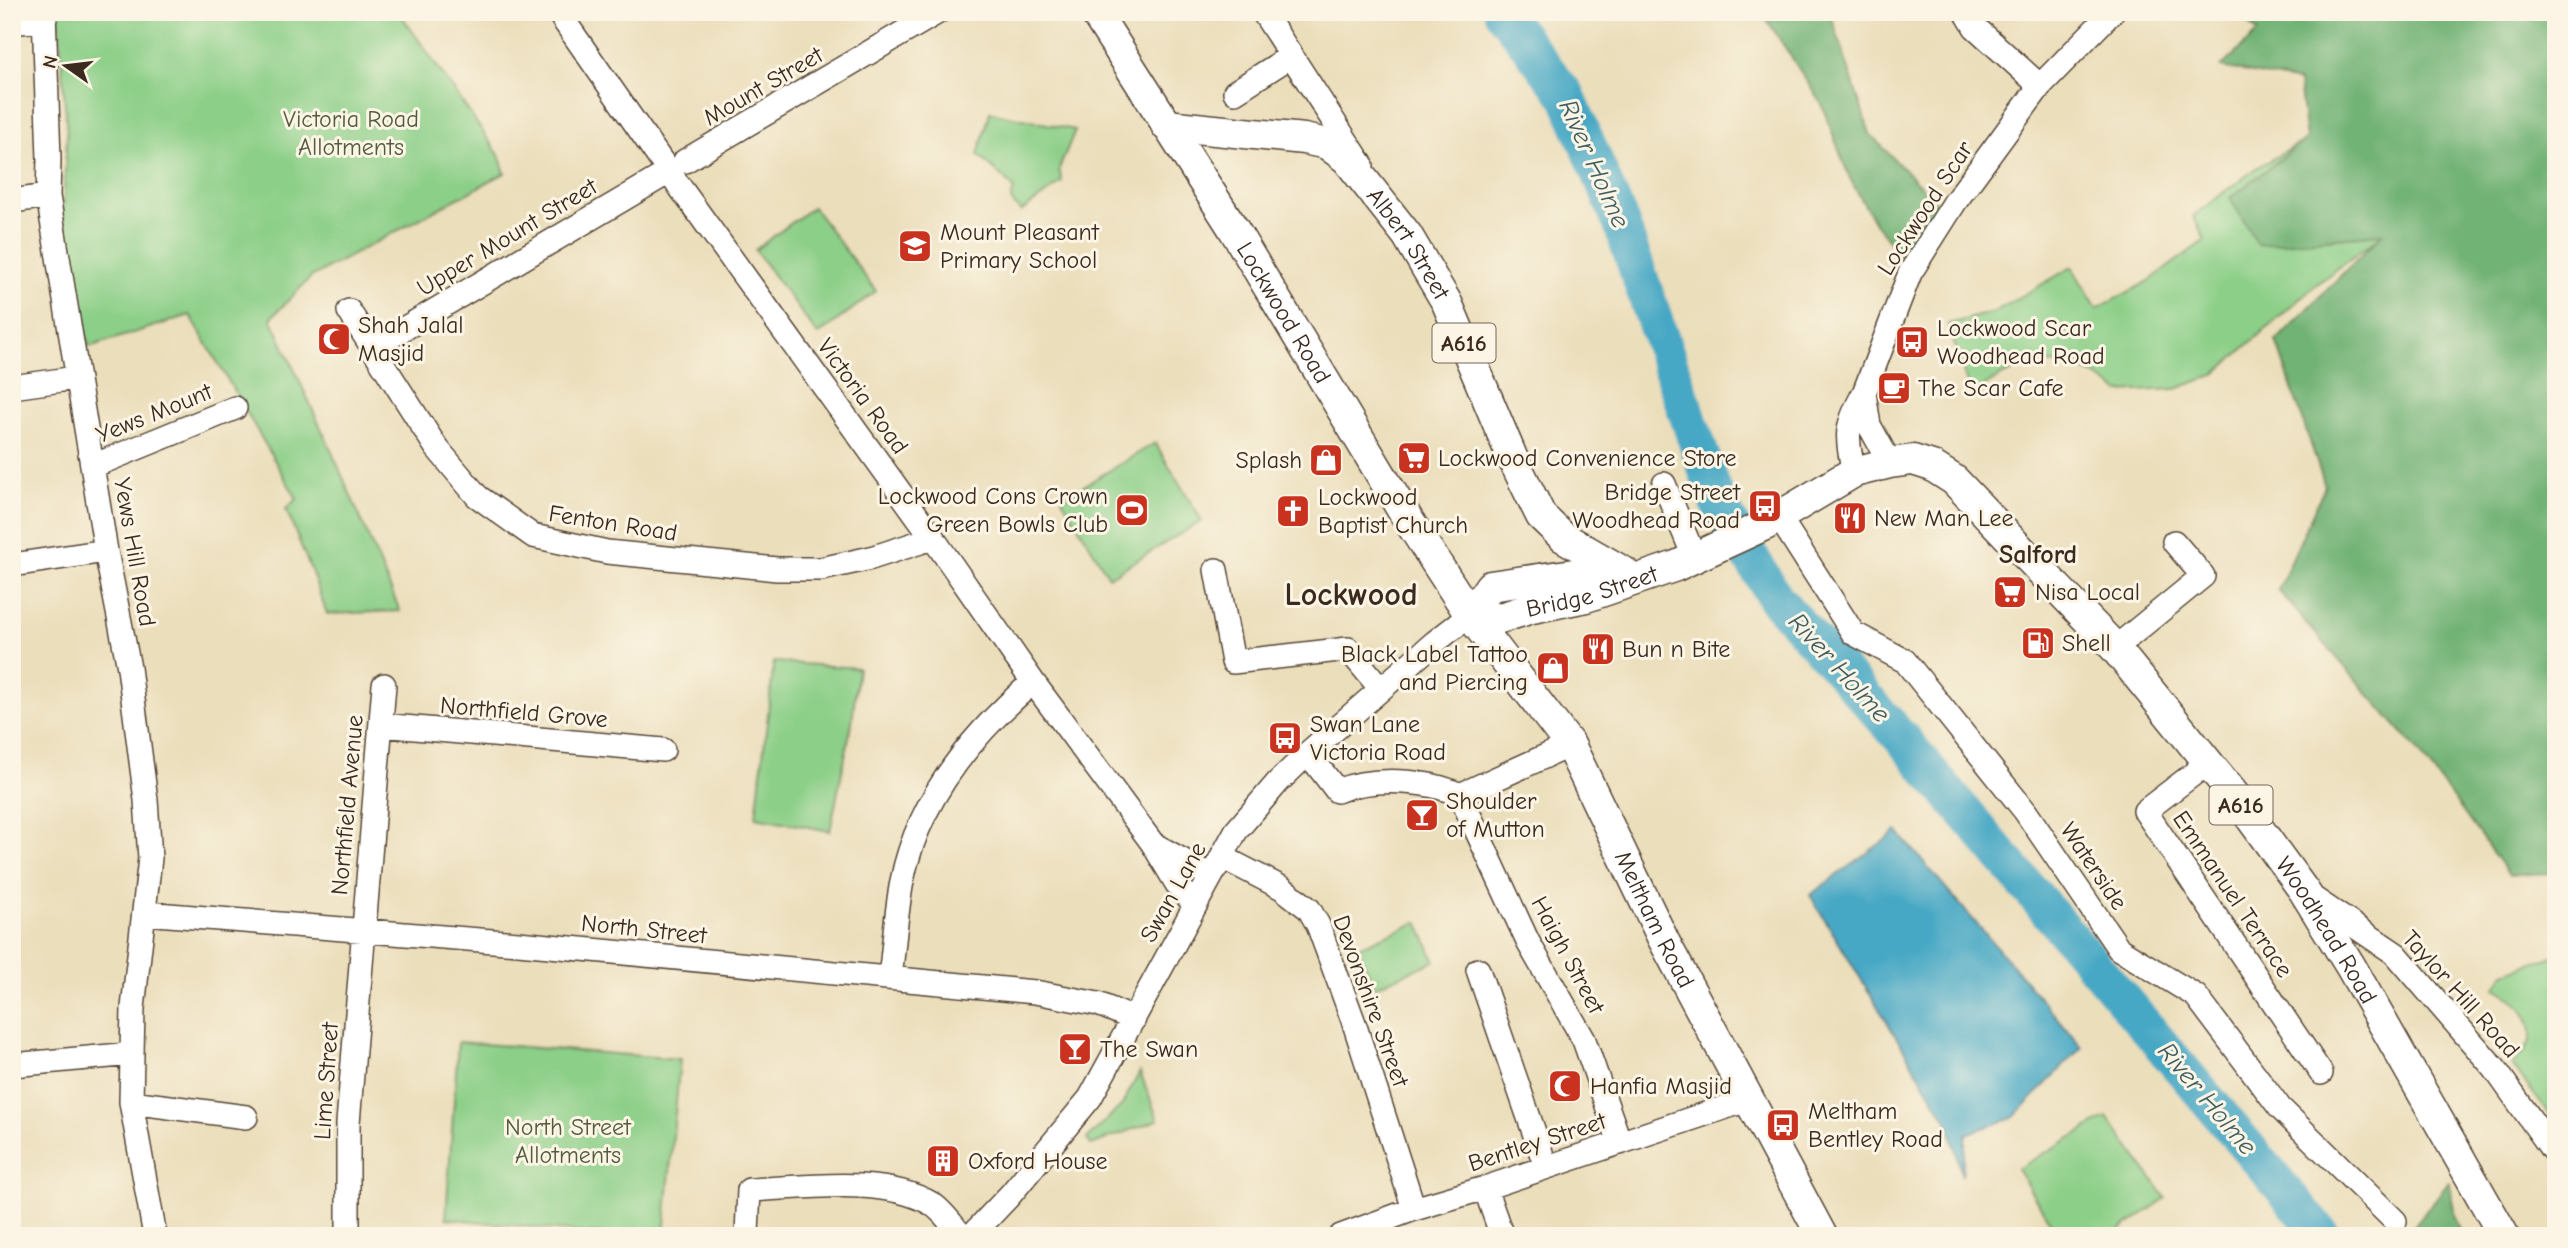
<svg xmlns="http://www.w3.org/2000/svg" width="2568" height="1248" font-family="'Comic Neue',sans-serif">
<rect width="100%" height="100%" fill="#fcf5e5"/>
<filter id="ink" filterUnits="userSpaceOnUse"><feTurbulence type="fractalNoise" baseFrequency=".0143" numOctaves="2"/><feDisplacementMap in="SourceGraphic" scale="14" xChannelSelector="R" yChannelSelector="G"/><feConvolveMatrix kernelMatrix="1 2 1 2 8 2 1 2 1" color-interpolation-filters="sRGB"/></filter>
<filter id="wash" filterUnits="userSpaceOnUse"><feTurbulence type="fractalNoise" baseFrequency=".00686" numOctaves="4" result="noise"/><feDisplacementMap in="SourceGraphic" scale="28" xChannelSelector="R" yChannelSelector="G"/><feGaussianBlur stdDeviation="1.57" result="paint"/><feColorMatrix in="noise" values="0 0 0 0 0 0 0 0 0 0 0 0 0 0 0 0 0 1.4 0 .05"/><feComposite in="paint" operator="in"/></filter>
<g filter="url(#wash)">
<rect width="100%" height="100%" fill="#ebdebb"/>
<!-- green -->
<path fill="#8ccf88" stroke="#647c53" stroke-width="2" d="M 58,12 L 399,12 L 499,155 L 505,173 L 311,277 L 271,318 L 335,459 L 400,611 L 327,614 L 311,570 L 286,509 L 297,499 L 190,315 L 89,347 L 76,297 L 63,211 L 67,133 Z
M 990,112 L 1075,130 L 1059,169 L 1062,182 L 1021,212 L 1011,201 L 1014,188 L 978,155 Z
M 2306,140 L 2383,234 L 2313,287 L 2214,375 L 2176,389 L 2119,392 C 2082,362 2047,354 2003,375 C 1992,380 1982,389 1971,396 L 1948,324 L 1994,312 L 2072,267 L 2097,309 L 2149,281 L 2205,240 L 2193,216 L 2258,167 Z
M 813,207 L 876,291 L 818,335 L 755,250 Z
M 1155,443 L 1202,521 L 1109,577 L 1062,499 Z
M 774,662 L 858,668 L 852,722 L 830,831 L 756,817 Z
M 1418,922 L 1435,961 L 1374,987 L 1358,947 Z
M 2556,955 L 2556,1123 L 2511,1064 C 2548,1038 2528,1005 2495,988 L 2505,973 Z
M 458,1042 L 680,1059 L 664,1236 L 614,1236 L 446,1218 Z
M 1140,1072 L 1158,1120 L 1091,1145 L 1087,1139 L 1122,1105 Z
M 2107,1117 L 2166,1198 L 2112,1236 L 2059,1236 L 2017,1169 Z"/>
<!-- forest -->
<path fill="#71b274" stroke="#566e49" stroke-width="2" d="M 1762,12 L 1830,12 L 1870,134 L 1938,204 L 1902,258 L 1875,223 L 1850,179 L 1821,103 Z
M 2235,12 L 2556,12 L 2556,873 L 2509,875 L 2419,752 L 2278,590 L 2325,486 L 2276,341 L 2382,234 L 2258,245 L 2230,198 L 2306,139 L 2299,82 L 2221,67 L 2258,32 Z
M 2449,1182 L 2455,1217 L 2463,1236 L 2406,1236 Z"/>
<!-- water -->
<path fill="#46a8c5" stroke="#406972" stroke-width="2" d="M 1897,831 L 2082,1047 L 2013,1118 L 1966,1134 L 1962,1176 L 1949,1124 L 1810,895 Z"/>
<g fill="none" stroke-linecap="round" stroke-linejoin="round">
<!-- river -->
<path stroke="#46a8c5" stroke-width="37" d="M 1502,12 L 1567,96 L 1621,223 L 1717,501 L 1776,599 L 1905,742 L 2323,1236"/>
</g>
</g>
<g filter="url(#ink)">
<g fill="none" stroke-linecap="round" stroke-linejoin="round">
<!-- minor casing -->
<g stroke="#554536" stroke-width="26">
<path id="minor" d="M 44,12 L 49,159 L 48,196 L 106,551 L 129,668 L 146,800 L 150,858 L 133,1008 L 131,1102 L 155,1236
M 558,12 L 669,172 L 933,538 L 1033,682 L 1153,844 L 1177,884 L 1195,905
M 1263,12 L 1362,165
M 1966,12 L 1975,27 L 2040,86
M 12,23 L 45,19
M 1235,92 L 1291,56
M 685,161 L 938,12
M 12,201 L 48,196
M 349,311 L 436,447 L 477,496 L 533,536 L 607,552 L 777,569 L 821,569 L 871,558 L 933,538
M 373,347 L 669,172
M 12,387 L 76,378
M 1890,463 L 1869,425 L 1864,393 L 1910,273 L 1955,202 L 2040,86 L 2112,12
M 93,466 L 235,408
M 1854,472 C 1845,436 1846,425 1864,393
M 1664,484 L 1695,559
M 1779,517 L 1853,633 L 1905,661 L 2025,811 L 2119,949 L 2196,996 L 2280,1108 L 2395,1221
M 12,565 L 106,551
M 1216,570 L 1233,662 L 1348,649 L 1381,689
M 2115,648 L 2203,576 L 2174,542
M 381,725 L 663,750
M 1308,753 L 1337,791 C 1371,777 1427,779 1460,795
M 2209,762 L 2145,811 L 2321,1073
M 1460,795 L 1528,942 L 1584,1040 L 1620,1143
M 1460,795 L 1570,745
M 1153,844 L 1211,876
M 1222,857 L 1282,888 L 1309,909 L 1318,925 L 1354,1023 L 1414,1209
M 2310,896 L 2396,954 L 2495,1069 L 2556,1155
M 144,913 L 518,943 L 1035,992 L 1098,1004 L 1134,1019
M 1478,970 L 1546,1167
M 890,978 C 894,945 896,913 902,881 C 918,800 971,735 1033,682
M 12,1065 L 132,1054
M 131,1102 L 246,1117
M 1485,1188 L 1502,1236
M 747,1233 L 749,1190 C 803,1188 884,1175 932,1204 C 943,1211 953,1226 962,1236
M 348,1236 L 348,1123 L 384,685
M 971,1236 L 1010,1195 L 1090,1098 L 1236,831 L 1278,782 L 1308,753 L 1435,642 L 1470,615
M 1341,1236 L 1414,1209 L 1485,1188 L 1750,1099"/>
</g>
<!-- major casing -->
<g stroke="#554536" stroke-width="33">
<g id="major">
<path id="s1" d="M 1095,12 L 1233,228 L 1407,518 L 1470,615 L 1570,745 L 1664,941 L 1822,1236"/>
<path id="s2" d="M 1166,125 L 1304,139 L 1327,144 L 1347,159 L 1407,235 L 1447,303 L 1512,457 L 1541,516 L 1563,537 L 1620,570"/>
<path id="s3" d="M 1470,615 L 1497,619 L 1532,608 L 1586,597 L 1676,566 L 1765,525 L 1854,472 L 1890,463 L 1913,460 L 1932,466 L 1954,480 L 2115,648 L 2235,796 L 2304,891 L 2351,967 L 2504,1236"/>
<path d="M 1470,615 L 1490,586 L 1595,571 L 1624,572"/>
</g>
</g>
<!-- minor -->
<use href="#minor" stroke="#fff" stroke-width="23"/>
<!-- major -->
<use href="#major" stroke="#fff" stroke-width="30"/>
</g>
</g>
<!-- icons -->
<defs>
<g id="school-square" transform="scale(1.75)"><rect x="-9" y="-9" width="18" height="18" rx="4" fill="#c8321e" stroke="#fcf5e5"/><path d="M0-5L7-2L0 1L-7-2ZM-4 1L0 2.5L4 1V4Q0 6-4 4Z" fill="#fff"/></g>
<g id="mosque-square" transform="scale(1.75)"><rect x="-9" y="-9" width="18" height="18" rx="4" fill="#c8321e" stroke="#fcf5e5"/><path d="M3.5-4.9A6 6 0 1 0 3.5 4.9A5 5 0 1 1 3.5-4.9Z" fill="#fff"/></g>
<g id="bus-square" transform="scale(1.75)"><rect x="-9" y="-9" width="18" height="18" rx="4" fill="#c8321e" stroke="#fcf5e5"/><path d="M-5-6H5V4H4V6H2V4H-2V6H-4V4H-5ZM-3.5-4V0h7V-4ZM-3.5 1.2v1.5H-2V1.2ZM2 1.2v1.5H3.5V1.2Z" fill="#fff"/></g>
<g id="cafe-square" transform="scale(1.75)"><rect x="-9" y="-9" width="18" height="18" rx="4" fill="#c8321e" stroke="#fcf5e5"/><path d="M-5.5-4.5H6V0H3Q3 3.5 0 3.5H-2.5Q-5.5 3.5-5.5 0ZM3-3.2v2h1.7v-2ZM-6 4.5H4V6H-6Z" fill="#fff"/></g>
<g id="supermarket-square" transform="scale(1.75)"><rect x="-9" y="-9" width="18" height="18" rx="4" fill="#c8321e" stroke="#fcf5e5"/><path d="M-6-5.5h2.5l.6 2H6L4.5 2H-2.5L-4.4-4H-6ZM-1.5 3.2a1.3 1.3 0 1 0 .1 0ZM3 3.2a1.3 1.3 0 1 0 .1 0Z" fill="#fff"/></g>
<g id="shop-square" transform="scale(1.75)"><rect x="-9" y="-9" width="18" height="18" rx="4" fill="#c8321e" stroke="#fcf5e5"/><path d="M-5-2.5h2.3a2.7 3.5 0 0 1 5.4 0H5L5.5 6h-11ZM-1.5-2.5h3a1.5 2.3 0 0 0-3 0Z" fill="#fff"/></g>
<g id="stadium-square" transform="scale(1.75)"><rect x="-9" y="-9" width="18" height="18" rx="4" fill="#c8321e" stroke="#fcf5e5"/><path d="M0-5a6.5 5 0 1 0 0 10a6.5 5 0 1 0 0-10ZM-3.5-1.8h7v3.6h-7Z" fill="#fff"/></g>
<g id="church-square" transform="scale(1.75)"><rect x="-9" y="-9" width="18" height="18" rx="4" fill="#c8321e" stroke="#fcf5e5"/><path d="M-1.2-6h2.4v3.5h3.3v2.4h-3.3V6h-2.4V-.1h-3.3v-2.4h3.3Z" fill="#fff"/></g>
<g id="restaurant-square" transform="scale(1.75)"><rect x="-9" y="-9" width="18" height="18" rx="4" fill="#c8321e" stroke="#fcf5e5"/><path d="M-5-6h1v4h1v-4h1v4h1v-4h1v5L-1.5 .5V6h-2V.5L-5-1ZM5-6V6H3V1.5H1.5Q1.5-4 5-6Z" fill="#fff"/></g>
<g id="fuel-square" transform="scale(1.75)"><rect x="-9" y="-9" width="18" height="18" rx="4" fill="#c8321e" stroke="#fcf5e5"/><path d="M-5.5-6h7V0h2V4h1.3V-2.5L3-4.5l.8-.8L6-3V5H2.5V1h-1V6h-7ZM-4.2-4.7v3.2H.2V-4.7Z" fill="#fff"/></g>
<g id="bar-square" transform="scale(1.75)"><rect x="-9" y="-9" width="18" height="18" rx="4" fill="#c8321e" stroke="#fcf5e5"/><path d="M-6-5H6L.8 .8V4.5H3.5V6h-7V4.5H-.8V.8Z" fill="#fff"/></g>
<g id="building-square" transform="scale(1.75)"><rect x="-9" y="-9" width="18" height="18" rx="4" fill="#c8321e" stroke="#fcf5e5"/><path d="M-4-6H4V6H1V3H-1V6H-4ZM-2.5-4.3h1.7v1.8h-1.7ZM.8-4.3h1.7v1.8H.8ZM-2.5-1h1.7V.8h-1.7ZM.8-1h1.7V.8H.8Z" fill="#fff"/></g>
</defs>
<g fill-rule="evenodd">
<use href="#school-square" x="915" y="246"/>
<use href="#mosque-square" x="334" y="339"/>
<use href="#bus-square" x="1912" y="342"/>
<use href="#cafe-square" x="1894" y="388"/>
<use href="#supermarket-square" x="1414" y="458"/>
<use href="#shop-square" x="1326" y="460"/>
<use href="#bus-square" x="1765" y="506"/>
<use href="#stadium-square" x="1132" y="510"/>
<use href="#church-square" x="1293" y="511"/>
<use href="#restaurant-square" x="1850" y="518"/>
<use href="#supermarket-square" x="2010" y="592"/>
<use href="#fuel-square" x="2038" y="643"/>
<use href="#restaurant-square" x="1598" y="649"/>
<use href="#shop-square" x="1553" y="668"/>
<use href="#bus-square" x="1285" y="738"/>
<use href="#bar-square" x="1422" y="815"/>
<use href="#bar-square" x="1075" y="1049"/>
<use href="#mosque-square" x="1565" y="1086"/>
<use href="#bus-square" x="1783" y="1125"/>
<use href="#building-square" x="943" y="1161"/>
</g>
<g text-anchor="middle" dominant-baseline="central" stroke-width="6" stroke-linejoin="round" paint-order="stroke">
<!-- shield labels -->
<g fill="#fcf5e5" stroke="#75675a" stroke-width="2">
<rect x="1432.5" y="323.5" width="63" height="39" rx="5"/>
<rect x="2209.5" y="785.5" width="63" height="39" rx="5"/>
</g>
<g font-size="23" font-weight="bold" fill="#3b2a1e">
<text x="1464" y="343">A616</text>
<text x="2241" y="805">A616</text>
</g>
<!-- street labels -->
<g font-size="24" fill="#3b2a1e" stroke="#fcf5e5">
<text transform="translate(763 86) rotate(-30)">Mount Street</text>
<text transform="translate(1925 208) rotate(-57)">Lockwood Scar</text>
<text transform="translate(507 237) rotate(-31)">Upper Mount Street</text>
<text stroke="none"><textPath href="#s2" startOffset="292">Albert Street</textPath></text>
<text stroke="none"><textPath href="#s1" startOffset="355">Lockwood Road</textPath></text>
<text transform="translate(863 396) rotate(54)">Victoria Road</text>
<text transform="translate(154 413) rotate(-22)">Yews Mount</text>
<text transform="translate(613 523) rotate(9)">Fenton Road</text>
<text transform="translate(135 552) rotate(80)">Yews Hill Road</text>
<text stroke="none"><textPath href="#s3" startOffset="126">Bridge Street</textPath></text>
<text transform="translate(524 712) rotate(5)">Northfield Grove</text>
<text transform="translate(347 805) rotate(-85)">Northfield Avenue</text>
<text transform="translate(2094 866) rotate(56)">Waterside</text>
<text transform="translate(1173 892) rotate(-61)">Swan Lane</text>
<text transform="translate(2233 894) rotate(56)">Emmanuel Terrace</text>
<text stroke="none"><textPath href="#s1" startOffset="1068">Meltham Road</textPath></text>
<text transform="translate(644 929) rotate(6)">North Street</text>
<text stroke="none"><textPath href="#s3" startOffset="1108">Woodhead Road</textPath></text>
<text transform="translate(1568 955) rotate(62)">Haigh Street</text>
<text transform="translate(2461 994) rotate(48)">Taylor Hill Road</text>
<text transform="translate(1371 1001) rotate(70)">Devonshire Street</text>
<text transform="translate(326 1081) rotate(-86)">Lime Street</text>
<text transform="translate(1537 1142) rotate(-18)">Bentley Street</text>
</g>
<!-- park labels -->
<g font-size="24" fill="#535c3e" stroke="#fcf5e5">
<text x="351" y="119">Victoria Road<tspan x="351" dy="28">Allotments</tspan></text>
<text x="568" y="1127">North Street<tspan x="568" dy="28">Allotments</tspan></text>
</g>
<!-- poi labels -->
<g font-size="24" fill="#3b2a1e" stroke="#fcf5e5" text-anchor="start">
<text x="940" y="232">Mount Pleasant<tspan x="940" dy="28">Primary School</tspan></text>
<text x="358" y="325">Shah Jalal<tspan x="358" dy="28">Masjid</tspan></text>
<text x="1937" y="328">Lockwood Scar<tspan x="1937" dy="28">Woodhead Road</tspan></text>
<text x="1918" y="388">The Scar Cafe</text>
<text x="1438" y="458">Lockwood Convenience Store</text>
<text x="1302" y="460" text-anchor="end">Splash</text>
<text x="1740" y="492" text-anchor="end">Bridge Street<tspan x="1740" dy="28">Woodhead Road</tspan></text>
<text x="1108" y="496" text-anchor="end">Lockwood Cons Crown<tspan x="1108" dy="28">Green Bowls Club</tspan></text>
<text x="1318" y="497">Lockwood<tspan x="1318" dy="28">Baptist Church</tspan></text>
<text x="1874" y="518">New Man Lee</text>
<text x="2035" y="592">Nisa Local</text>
<text x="2062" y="643">Shell</text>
<text x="1622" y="649">Bun n Bite</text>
<text x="1528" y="654" text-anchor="end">Black Label Tattoo<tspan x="1528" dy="28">and Piercing</tspan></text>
<text x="1310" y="724">Swan Lane<tspan x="1310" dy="28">Victoria Road</tspan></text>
<text x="1446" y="801">Shoulder<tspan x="1446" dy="28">of Mutton</tspan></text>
<text x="1100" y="1049">The Swan</text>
<text x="1590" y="1086">Hanfia Masjid</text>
<text x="1808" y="1111">Meltham<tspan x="1808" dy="28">Bentley Road</tspan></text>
<text x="968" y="1161">Oxford House</text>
</g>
<!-- water labels -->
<g font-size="26" font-style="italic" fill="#3f5c61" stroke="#fcf5e5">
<text transform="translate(1594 164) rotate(66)">River Holme</text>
<text transform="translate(1839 668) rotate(48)">River Holme</text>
<text transform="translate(2207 1099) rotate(50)">River Holme</text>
</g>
<!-- neighbourhood labels -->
<g font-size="26" font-weight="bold" fill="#3b2a1e" stroke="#fcf5e5">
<text x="2038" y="555">Salford</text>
</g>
<!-- district labels -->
<g font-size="32" font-weight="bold" fill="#3b2a1e" stroke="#fcf5e5">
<text x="1351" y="594">Lockwood</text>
</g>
</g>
<!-- margin -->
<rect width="2568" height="1248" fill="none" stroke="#fcf5e5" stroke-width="42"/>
<!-- north arrow -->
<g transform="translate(66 66) rotate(284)" stroke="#fcf5e5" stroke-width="5" paint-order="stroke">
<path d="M0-5L12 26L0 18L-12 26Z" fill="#3b2a1e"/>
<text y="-10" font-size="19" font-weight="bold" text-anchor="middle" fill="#3b2a1e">N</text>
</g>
</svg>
